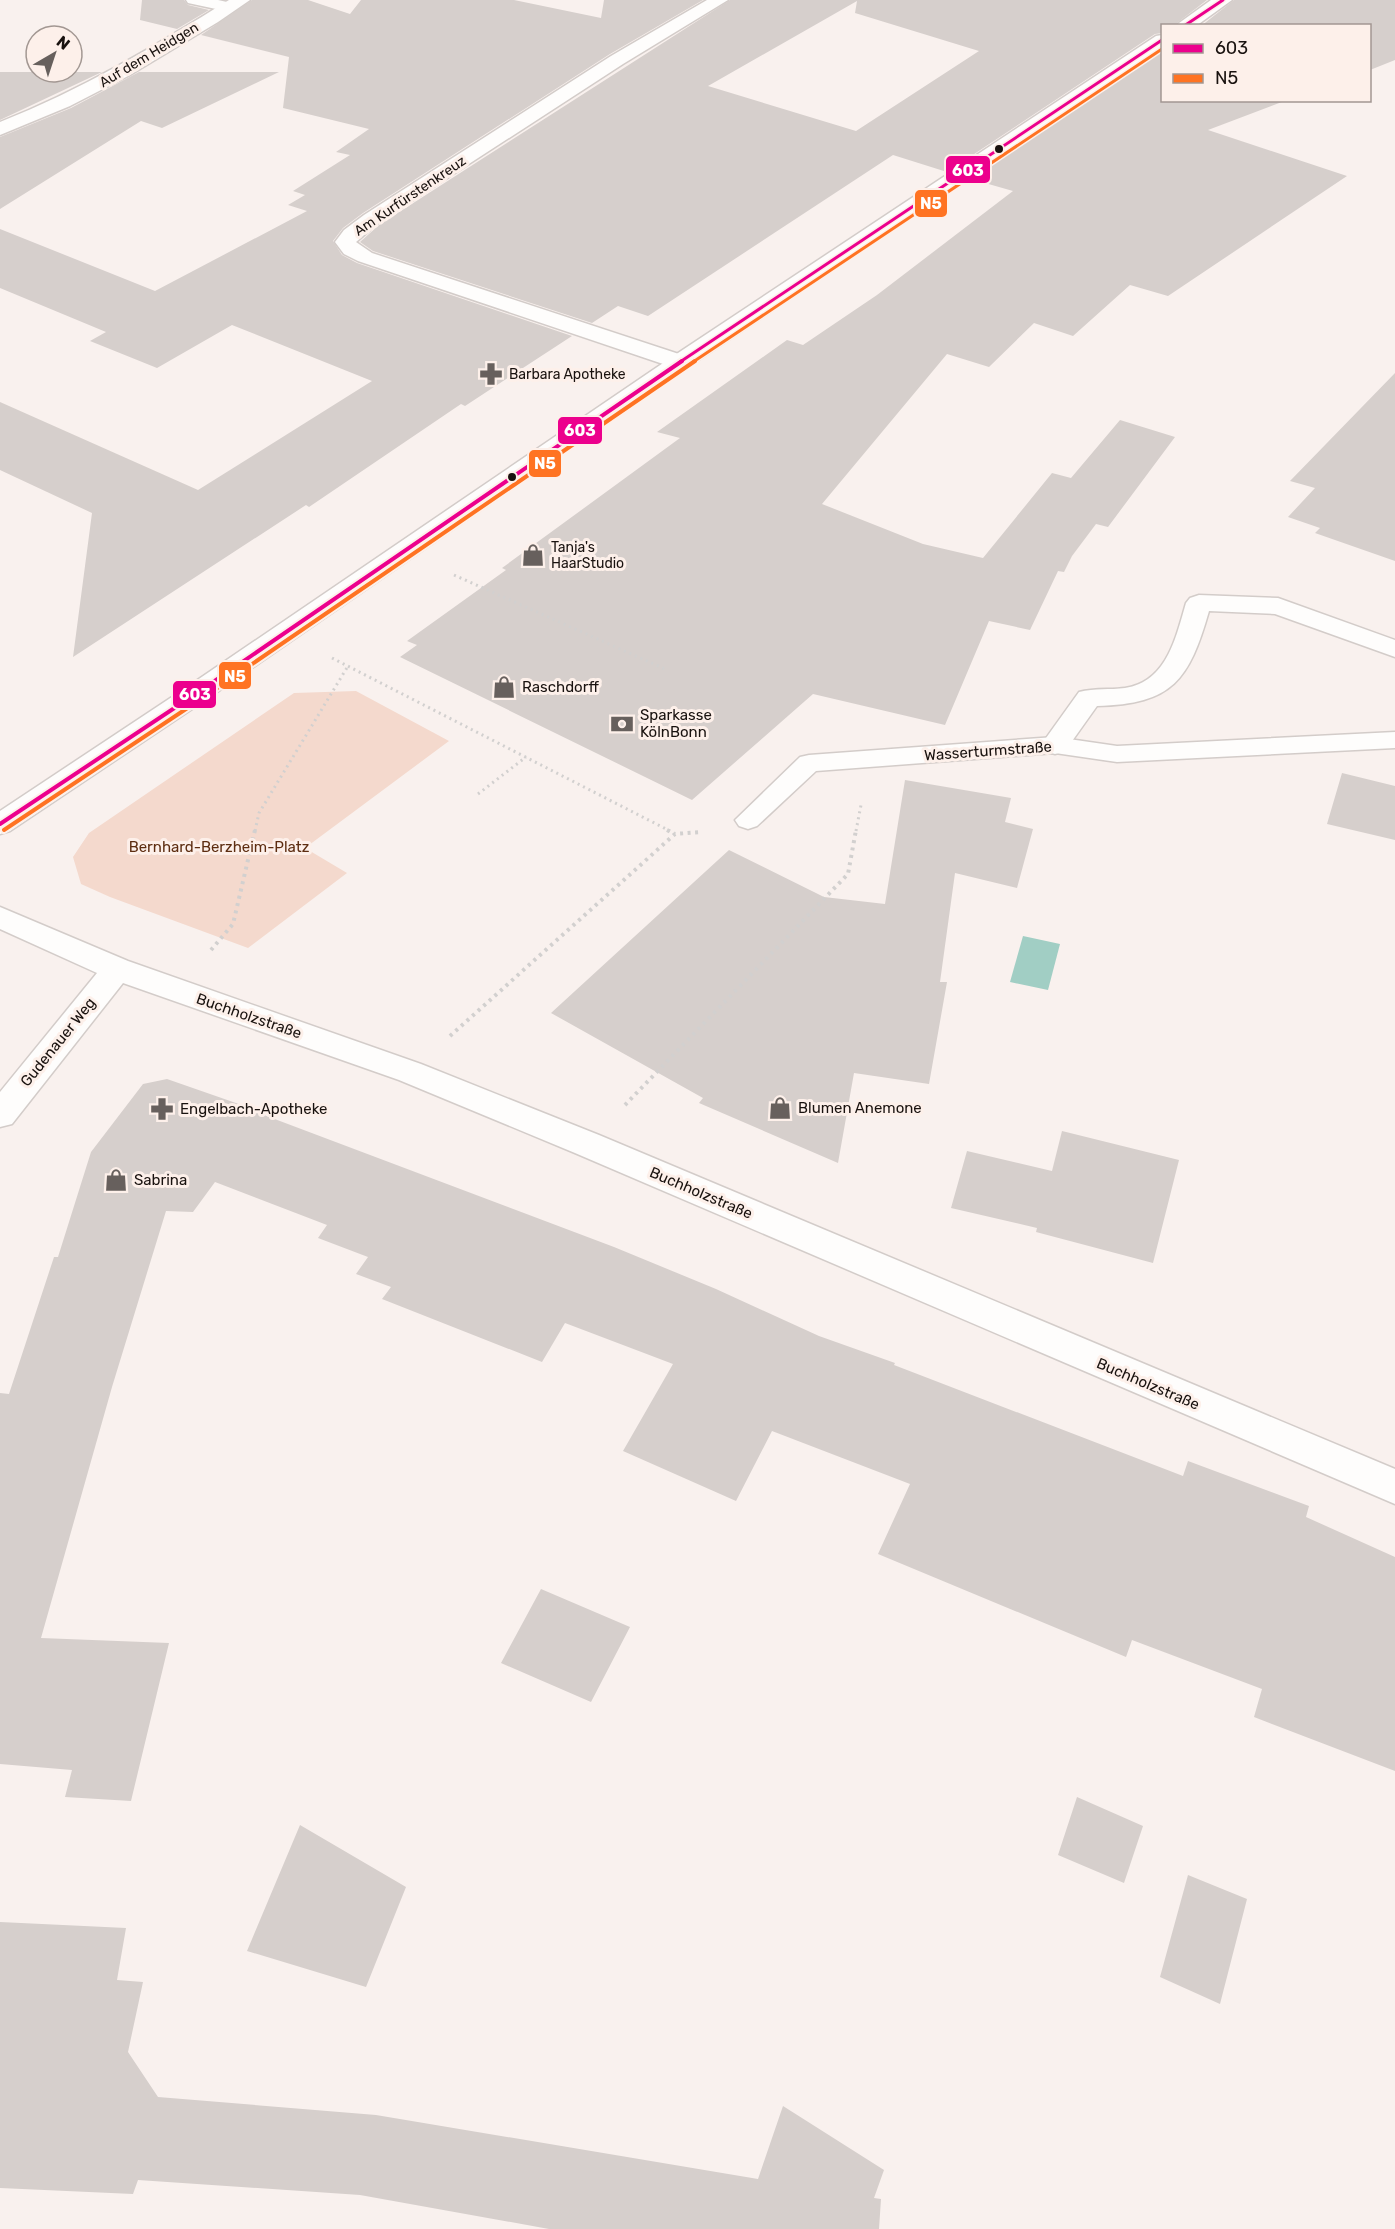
<svg xmlns="http://www.w3.org/2000/svg" width="1395" height="2229" font-family="Rubik,sans-serif">
<rect width="100%" height="100%" fill="#f9f1ee"/>
<!-- green -->
<path fill="#f4d9cd" d="M 356,691 L 449,741 L 305,848 L 347,873 L 248,948 L 110,897 L 81,884 L 73,857 L 89,833 L 294,693 Z"/>
<!-- water -->
<path fill="#a1cec4" d="M 1023,936 L 1060,944 L 1048,990 L 1010,982 Z"/>
<!-- building -->
<path fill="#d6cfcc" fill-rule="evenodd" d="M 142,0 L 184,0 L 188,5 L 209,10 L 177,29 L 140,20 Z
M 252,0 L 308,0 L 350,14 L 361,0 L 514,0 L 601,18 L 604,0 L 703,0 L 610,54 L 363,213 L 343,228 L 333,241 L 342,255 L 357,263 L 572,336 L 465,406 L 461,404 L 309,507 L 306,505 L 73,657 L 92,513 L 0,470 L 0,402 L 198,490 L 372,381 L 232,325 L 157,368 L 90,341 L 106,332 L 0,288 L 0,229 L 155,291 L 307,211 L 288,205 L 305,195 L 293,191 L 350,155 L 336,152 L 369,129 L 283,108 L 289,57 L 201,35 Z
M 730,0 L 1207,0 L 1173,26 L 1162,26 L 1162,33 L 1155,34 L 947,172 L 893,155 L 648,316 L 618,306 L 592,323 L 373,251 L 360,242 L 379,225 ZM 857,1 L 855,13 L 979,51 L 856,131 L 708,86 Z
M 1234,0 L 1395,0 L 1395,60 L 1370,70 L 1370,26 L 1201,26 Z
M 1162,50 L 1162,100 L 1287,100 L 1208,130 L 1347,176 L 1168,296 L 1130,285 L 1073,336 L 1034,323 L 989,367 L 947,354 L 822,504 L 923,544 L 983,558 L 1052,473 L 1071,478 L 1120,420 L 1175,437 L 1108,527 L 1096,524 L 1072,556 L 1064,572 L 1058,571 L 1030,630 L 989,621 L 945,725 L 813,694 L 692,800 L 400,657 L 417,645 L 407,641 L 506,570 L 502,568 L 680,438 L 657,432 L 787,340 L 803,345 L 877,295 L 1013,191 L 971,179 Z
M 0,72 L 102,72 L 0,120 Z
M 139,72 L 279,72 L 162,128 L 141,121 L 0,209 L 0,137 L 71,108 Z
M 1395,373 L 1395,561 L 1315,533 L 1320,528 L 1288,517 L 1315,488 L 1290,481 Z
M 1342,773 L 1395,786 L 1395,840 L 1327,824 Z
M 905,780 L 1011,798 L 1005,822 L 1033,829 L 1017,888 L 955,873 L 940,982 L 947,982 L 929,1084 L 854,1073 L 838,1163 L 699,1103 L 703,1098 L 551,1013 L 729,850 L 824,897 L 885,904 Z
M 167,1079 L 265,1113 L 264,1115 L 614,1247 L 716,1289 L 819,1336 L 895,1363 L 894,1365 L 1183,1476 L 1188,1461 L 1309,1506 L 1306,1517 L 1395,1557 L 1395,1771 L 1254,1717 L 1262,1689 L 1132,1640 L 1126,1657 L 878,1554 L 910,1484 L 772,1431 L 736,1501 L 623,1451 L 673,1364 L 565,1323 L 542,1362 L 382,1299 L 391,1287 L 356,1274 L 368,1257 L 318,1238 L 327,1225 L 215,1182 L 193,1212 L 166,1211 L 112,1387 L 41,1638 L 169,1643 L 131,1801 L 65,1797 L 72,1770 L 0,1764 L 0,1393 L 9,1394 L 54,1257 L 58,1257 L 91,1152 L 143,1084 Z
M 1062,1131 L 1179,1160 L 1153,1263 L 1036,1232 L 1037,1228 L 951,1208 L 967,1151 L 1052,1171 Z
M 541,1589 L 630,1627 L 591,1702 L 501,1663 Z
M 1077,1797 L 1143,1826 L 1124,1883 L 1058,1855 Z
M 300,1825 L 406,1887 L 366,1987 L 247,1951 Z
M 1188,1875 L 1247,1899 L 1220,2004 L 1160,1977 Z
M 0,1922 L 126,1928 L 117,1980 L 143,1982 L 128,2052 L 158,2097 L 376,2115 L 758,2179 L 783,2106 L 884,2170 L 874,2198 L 881,2199 L 879,2229 L 549,2229 L 360,2195 L 138,2180 L 133,2194 L 0,2188 Z"/>
<g fill="none" stroke-linecap="round" stroke-linejoin="round">
<!-- lane casing -->
<g stroke="#d3ccc9" stroke-width="3">
<path id="lane" d="M 186,0 L 218,0 L 236,4 L 238,7 L 230,12 L 188,3 Z
M 1395,732 L 1395,748 L 1117,762 L 1055,753 L 816,771 L 757,826 L 748,829 L 739,826 L 735,820 L 800,757 L 809,755 L 1055,737 L 1117,746 Z"/>
</g>
<!-- street casing -->
<g stroke="#d3ccc9" stroke-width="3">
<path id="street" d="M 229,0 L 250,0 L 218,22 L 130,75 L 70,106 L 0,135 L 0,122 C 81,90 155,46 229,0 Z
M 707,0 L 728,0 L 623,64 L 378,223 L 356,242 L 372,253 L 688,357 L 691,362 L 688,367 L 680,369 L 672,367 L 358,261 L 344,254 L 335,242 L 344,230 L 364,215 L 611,56 Z
M 1199,595 L 1278,598 L 1395,640 L 1395,657 L 1275,614 L 1209,611 C 1189,680 1173,704 1097,706 L 1065,751 L 1055,754 L 1045,751 L 1041,745 L 1079,692 C 1095,688 1110,690 1125,688 C 1167,682 1176,637 1186,603 L 1190,598 Z
M 0,907 L 128,961 L 421,1064 L 599,1135 L 1395,1469 L 1395,1504 L 575,1153 L 399,1080 L 123,983 L 12,1124 L 0,1127 L 0,1092 L 97,973 L 0,929 Z"/>
</g>
<!-- secondary casing -->
<g stroke="#d3ccc9" stroke-width="3">
<path id="secondary" d="M 1211,0 L 1232,0 L 1196,26 L 1175,26 Z
M 1162,35 L 1162,48 L 688,367 L 210,697 L 10,831 L 0,834 L 0,811 L 190,685 L 672,357 L 1156,36 Z"/>
</g>
<!-- path-far1 -->
<path stroke="#d2d0cf" stroke-width="3" stroke-dasharray="2 4" stroke-linecap="butt" d="M 454,575 L 665,669
M 332,658 L 670,831
M 478,794 L 526,757
M 255,831 L 259,813 L 348,666
M 856,831 L 861,805"/>
<!-- path -->
<path stroke="#d2d0cf" stroke-width="4" stroke-dasharray="3 4.5" stroke-linecap="butt" d="M 667,830 L 675,834
M 211,950 L 233,924 L 255,830
M 450,1036 L 675,834 L 701,832
M 625,1105 L 848,874 L 856,830"/>
<!-- lane -->
<use href="#lane" fill="#fefdfc" fill-rule="evenodd"/>
<!-- street -->
<use href="#street" fill="#fefdfc" fill-rule="evenodd"/>
<!-- secondary -->
<use href="#secondary" fill="#fefdfc" fill-rule="evenodd"/>
<!-- bus-1-far1 casing -->
<g stroke="#fdf0ea" stroke-width="6">
<path id="bus-1-far1" d="M 1184,26 L 1223,0
M 680,362 L 1162,40"/>
</g>
<!-- bus-1 casing -->
<g stroke="#fdf0ea" stroke-width="8">
<path id="bus-1" d="M 0,824 L 200,691 L 682,361"/>
</g>
<!-- bus-2-far1 casing -->
<g stroke="#fdf0ea" stroke-width="6">
<path id="bus-2-far1" d="M 693,362 L 1162,49"/>
</g>
<!-- bus-2 casing -->
<g stroke="#fdf0ea" stroke-width="8">
<path id="bus-2" d="M 4,830 L 204,697 L 695,361"/>
</g>
<!-- bus-1-far1 -->
<use href="#bus-1-far1" stroke="#ec008d" stroke-width="3"/>
<!-- bus-1 -->
<use href="#bus-1" stroke="#ec008d" stroke-width="4"/>
<!-- bus-2-far1 -->
<use href="#bus-2-far1" stroke="#ff7322" stroke-width="3"/>
<!-- bus-2 -->
<use href="#bus-2" stroke="#ff7322" stroke-width="4"/>
</g>
<!-- icons -->
<defs>
<g id="pharmacy-bare" transform="scale(1.8)"><path d="M-2-6h4v4h4v4h-4v4h-4v-4h-4v-4h4Z" fill="#67605d" stroke="#fdf0ea" stroke-width="2.5" paint-order="stroke"/></g>
<g id="shop-bare" transform="scale(1.8)"><path d="M-5-2.5h2.3a2.7 3.5 0 0 1 5.4 0H5L5.5 6h-11ZM-1.5-2.5h3a1.5 2.3 0 0 0-3 0Z" fill="#67605d" stroke="#fdf0ea" stroke-width="2.5" paint-order="stroke"/></g>
<g id="bank-bare" transform="scale(1.8)"><path d="M-6-4H6V4H-6ZM0-2.3a2.3 2.3 0 1 0 0 4.6a2.3 2.3 0 1 0 0-4.6Z" fill="#67605d" stroke="#fdf0ea" stroke-width="2.5" paint-order="stroke"/></g>
</defs>
<g fill-rule="evenodd">
<use href="#pharmacy-bare" x="491" y="374"/>
<use href="#shop-bare" x="533" y="555"/>
<use href="#shop-bare" x="504" y="687"/>
<use href="#bank-bare" x="622" y="724"/>
<use href="#shop-bare" x="780" y="1108"/>
<use href="#pharmacy-bare" x="162" y="1109"/>
<use href="#shop-bare" x="116" y="1180"/>
</g>
<!-- markers -->
<g fill="#19120f" stroke="#fdf0ea" stroke-width="2">
<circle cx="999" cy="149" r="5"/>
<circle cx="512" cy="477" r="5"/>
</g>
<g text-anchor="middle" dominant-baseline="central" stroke-width="6" stroke-linejoin="round" paint-order="stroke">
<!-- far-street labels -->
<g font-size="14" fill="#19120f" stroke="#fdf0ea">
<text transform="translate(149 55) rotate(-31)">Auf dem Heidgen</text>
<text transform="translate(410 196) rotate(-34)">Am Kurfürstenkreuz</text>
</g>
<!-- far-poi labels -->
<g font-size="14" fill="#19120f" stroke="#fdf0ea" text-anchor="start">
<text x="509" y="374">Barbara Apotheke</text>
<text x="551" y="547">Tanja's<tspan x="551" dy="16">HaarStudio</tspan></text>
</g>
<!-- poi labels -->
<g font-size="15" fill="#19120f" stroke="#fdf0ea" text-anchor="start">
<text x="522" y="687">Raschdorff</text>
<text x="640" y="715">Sparkasse<tspan x="640" dy="17">KölnBonn</tspan></text>
<text x="798" y="1108">Blumen Anemone</text>
<text x="180" y="1109">Engelbach-Apotheke</text>
<text x="134" y="1180">Sabrina</text>
</g>
<!-- street labels -->
<g font-size="15" fill="#19120f" stroke="#fdf0ea">
<text transform="translate(988 751) rotate(-4)">Wasserturmstraße</text>
<text transform="translate(249 1016) rotate(19)">Buchholzstraße</text>
<text transform="translate(58 1042) rotate(-51)">Gudenauer Weg</text>
<text transform="translate(701 1193) rotate(23)">Buchholzstraße</text>
<text transform="translate(1148 1384) rotate(23)">Buchholzstraße</text>
</g>
<!-- park labels -->
<g font-size="15" fill="#5d2d11" stroke="#fdf0ea">
<text x="219" y="847">Bernhard-Berzheim-Platz</text>
</g>
</g>
<g stroke="#fdf0ea" stroke-width="2">
<rect x="945" y="155" width="46" height="29" rx="6" fill="#ec008d"/>
<rect x="914" y="189" width="34" height="29" rx="6" fill="#ff7322"/>
<rect x="557" y="416" width="46" height="29" rx="6" fill="#ec008d"/>
<rect x="528" y="449" width="34" height="29" rx="6" fill="#ff7322"/>
<rect x="218" y="661" width="34" height="29" rx="6" fill="#ff7322"/>
<rect x="172" y="680" width="45" height="29" rx="6" fill="#ec008d"/>
</g>
<g font-size="16" text-anchor="middle" font-weight="bold" fill="#fff">
<text x="968" y="176">603</text>
<text x="931" y="209">N5</text>
<text x="580" y="436">603</text>
<text x="545" y="469">N5</text>
<text x="235" y="682">N5</text>
<text x="195" y="700">603</text>
</g>
<!-- legend -->
<rect x="1161" y="24" width="210" height="78" fill="#fdf0ea" stroke="#a29792" stroke-width="1.5"/>
<rect x="1173" y="44" width="30" height="9" fill="#ec008d" stroke="#a29792" stroke-width="1.5"/>
<text x="1215" y="54" font-size="18" fill="#19120f">603</text>
<rect x="1173" y="74" width="30" height="9" fill="#ff7322" stroke="#a29792" stroke-width="1.5"/>
<text x="1215" y="84" font-size="18" fill="#19120f">N5</text>
<!-- north arrow -->
<g transform="translate(54 54) rotate(39)"><circle r="28" fill="#fdf0ea" stroke="#a29792" stroke-width="1.5"/>
<path d="M0-4.5L10 22L0 15L-10 22Z" fill="#67605d"/>
<text y="-9" font-size="16" font-weight="bold" text-anchor="middle" fill="#19120f">N</text>
</g>
</svg>
